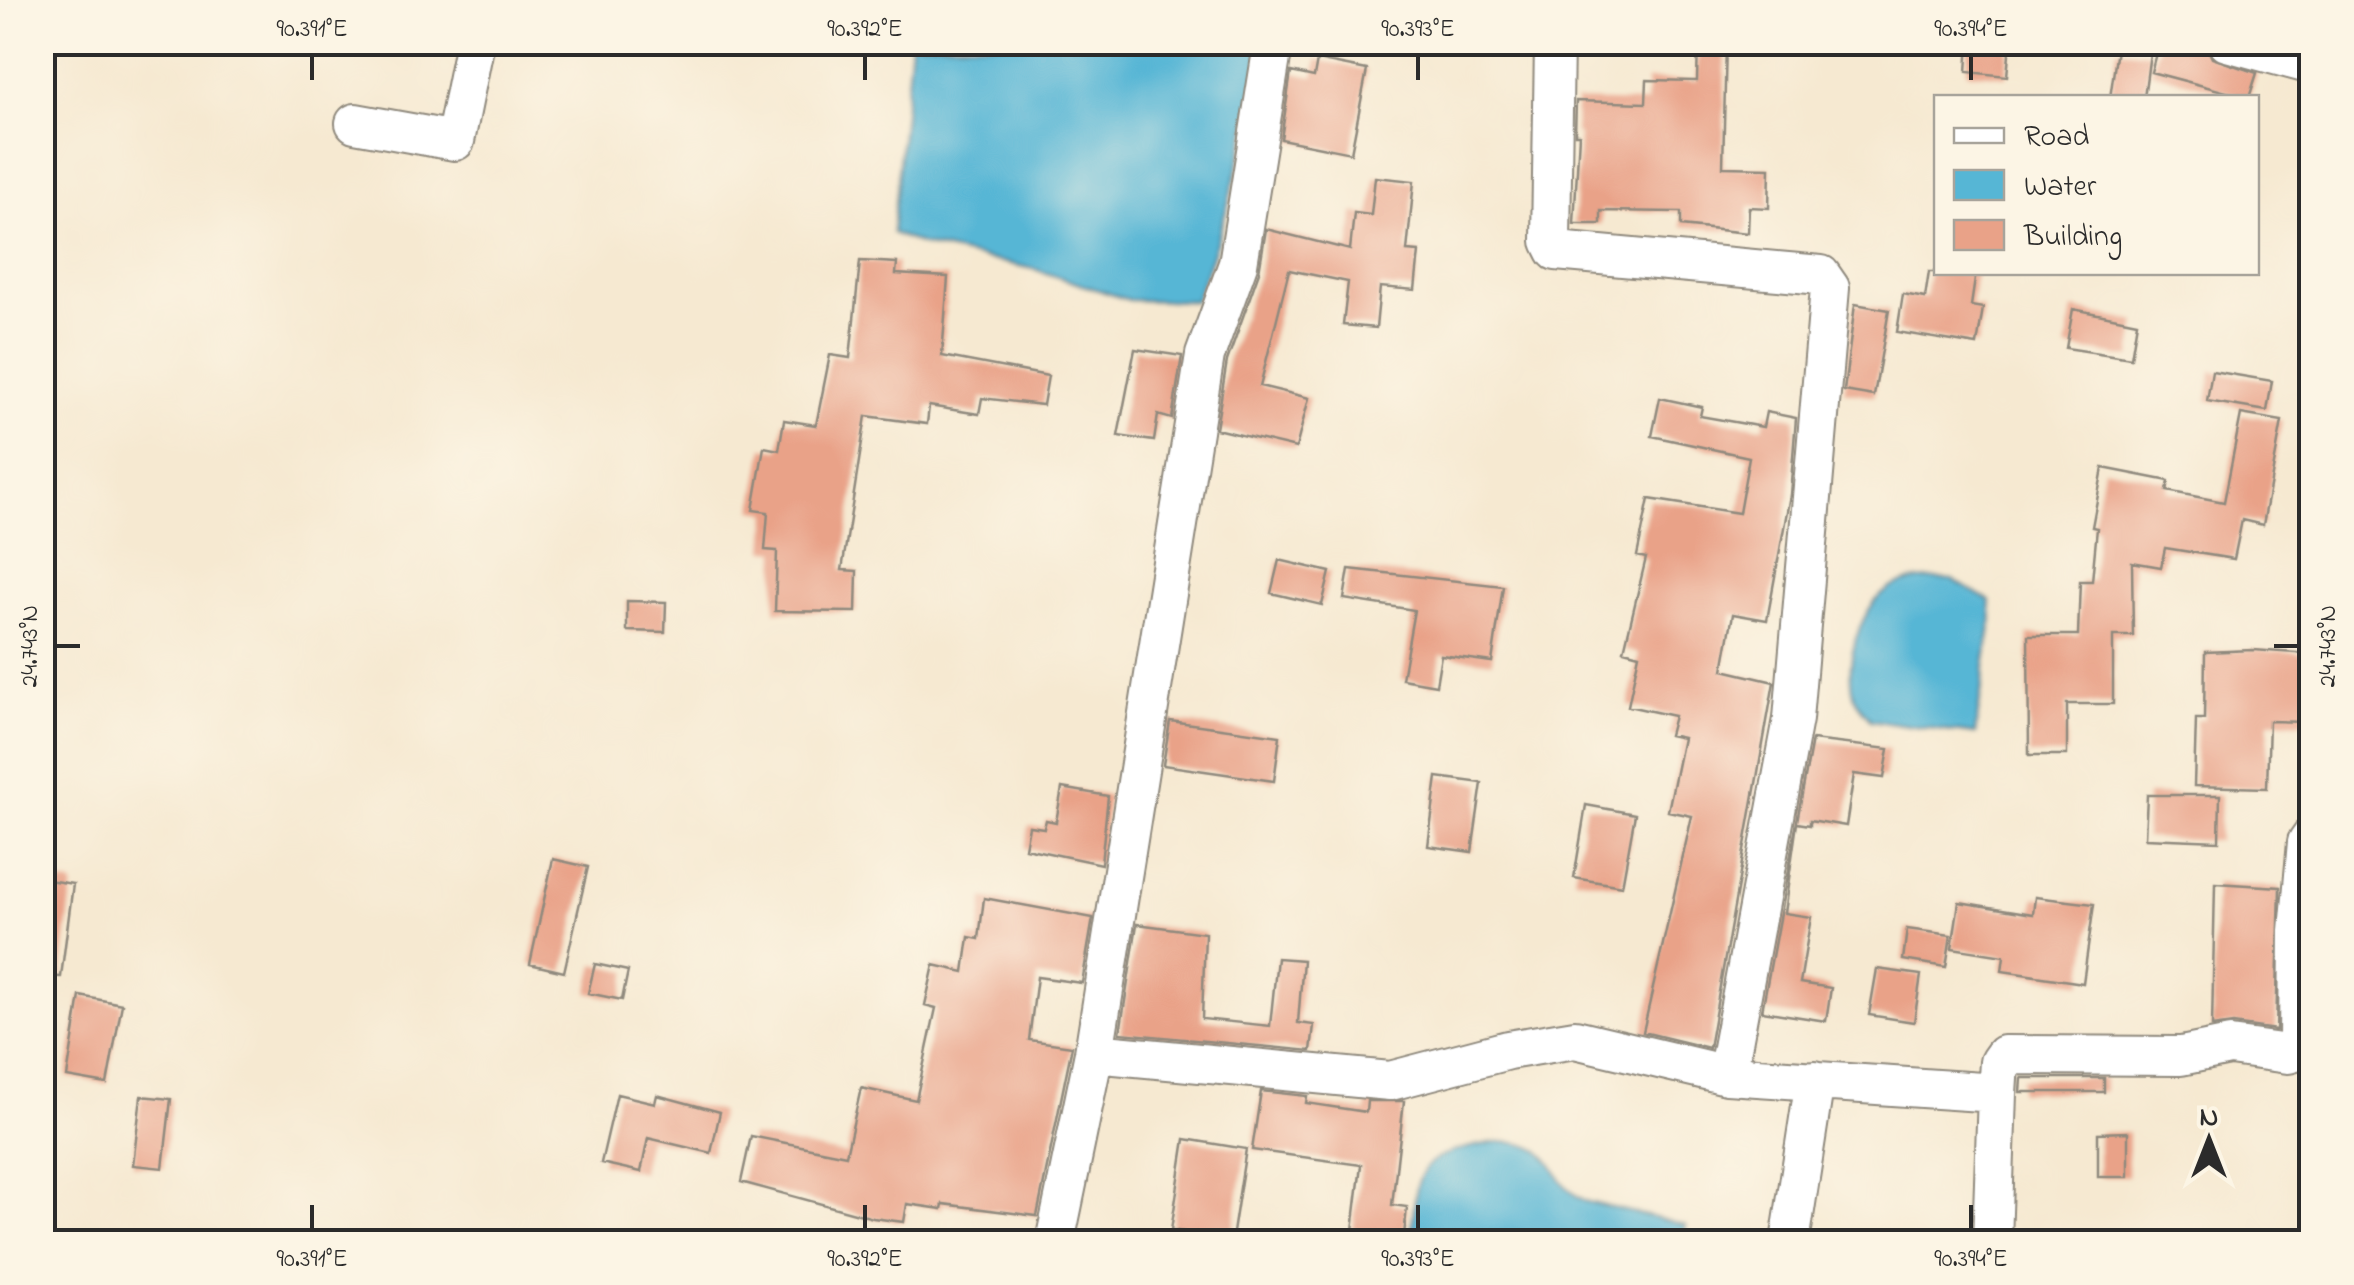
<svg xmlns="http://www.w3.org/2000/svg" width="2354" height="1285" font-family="'Indie Flower',sans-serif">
<rect width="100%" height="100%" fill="#fcf5e5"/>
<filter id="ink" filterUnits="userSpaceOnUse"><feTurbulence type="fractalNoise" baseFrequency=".01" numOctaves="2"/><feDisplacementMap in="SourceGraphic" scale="20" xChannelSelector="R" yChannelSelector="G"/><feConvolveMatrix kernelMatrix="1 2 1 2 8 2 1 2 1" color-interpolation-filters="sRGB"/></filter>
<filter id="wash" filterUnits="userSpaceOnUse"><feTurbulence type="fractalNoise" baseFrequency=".0048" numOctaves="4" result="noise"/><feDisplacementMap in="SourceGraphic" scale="40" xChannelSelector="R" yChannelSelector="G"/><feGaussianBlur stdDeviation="2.25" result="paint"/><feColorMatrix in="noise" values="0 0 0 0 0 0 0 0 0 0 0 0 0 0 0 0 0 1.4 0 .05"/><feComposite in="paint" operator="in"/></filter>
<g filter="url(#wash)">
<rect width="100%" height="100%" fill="#f6e9d1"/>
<!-- water -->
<path fill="#56b6d5" stroke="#407080" stroke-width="2.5" d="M 911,43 L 1265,43 C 1248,131 1229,217 1195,301 L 1129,300 L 1034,269 L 922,245 L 892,233 Z
M 1953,580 L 1990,601 L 1992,620 L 1975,734 L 1871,720 C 1865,712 1855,703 1853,694 C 1845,663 1859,612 1885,592 C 1902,578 1932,578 1953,580 Z
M 1496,1142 C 1567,1141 1542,1182 1588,1202 L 1685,1225 L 1685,1242 L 1411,1242 C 1417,1164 1415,1157 1496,1142 Z"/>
<g id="blocks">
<!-- building -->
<path fill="#e9a288" d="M 1698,42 L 1726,42 L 1723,167 L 1770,168 L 1769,208 L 1749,207 L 1748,233 L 1681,226 L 1681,212 L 1601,211 L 1601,224 L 1574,224 L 1579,134 L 1575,134 L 1576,101 L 1646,103 L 1647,80 L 1697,81 Z
M 1969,42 L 2010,42 L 2007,76 L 1967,72 Z
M 2159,42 L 2205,43 L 2212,58 L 2257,73 L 2249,98 L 2151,72 Z
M 2117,49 L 2150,53 L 2144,98 L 2110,98 Z
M 1317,60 L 1367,70 L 1351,153 L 1281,139 L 1291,72 L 1314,77 Z
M 1375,177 L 1414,181 L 1407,251 L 1419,252 L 1415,290 L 1380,287 L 1376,328 L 1343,325 L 1348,282 L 1289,270 L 1260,386 L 1309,398 L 1296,448 L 1216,429 L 1227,361 L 1259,272 L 1266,229 L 1350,250 L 1354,213 L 1371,215 Z
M 860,261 L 897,263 L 896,274 L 948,277 L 942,356 L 1048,376 L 1043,405 L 982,398 L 979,414 L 929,406 L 927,424 L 866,416 L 842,570 L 857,571 L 856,612 L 775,611 L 777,551 L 765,550 L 768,512 L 753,510 L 764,447 L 779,450 L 784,420 L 816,425 L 830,355 L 850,358 Z
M 1929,272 L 1976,272 L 1971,306 L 1983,308 L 1977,345 L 1897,332 L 1903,294 L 1925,298 Z
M 1855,304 L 1889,310 L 1874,396 L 1844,391 Z
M 2073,309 L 2137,322 L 2131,358 L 2066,348 Z
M 1135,349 L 1182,356 L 1172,419 L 1158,415 L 1154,441 L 1118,436 Z
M 2212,371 L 2272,381 L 2267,411 L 2207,401 Z
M 1660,398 L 1702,407 L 1700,416 L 1763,427 L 1766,412 L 1796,418 L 1790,495 L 1767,620 L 1733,614 L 1723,670 L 1774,682 L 1709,1048 L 1643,1032 L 1692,816 L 1668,811 L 1683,738 L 1669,735 L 1674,716 L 1628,706 L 1639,654 L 1624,650 L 1646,558 L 1637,556 L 1649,499 L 1739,513 L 1749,457 L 1652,436 Z
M 2241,414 L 2282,421 L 2263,525 L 2242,520 L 2234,559 L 2165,548 L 2161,567 L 2132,562 L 2133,636 L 2113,636 L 2113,704 L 2067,704 L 2067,755 L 2029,755 L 2028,635 L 2078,635 L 2080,581 L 2092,581 L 2097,528 L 2092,527 L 2103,468 L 2169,481 L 2167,491 L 2224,502 Z
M 1279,560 L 1330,572 L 1322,605 L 1271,593 Z
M 1349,569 L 1503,586 L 1492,662 L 1441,655 L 1436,685 L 1402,679 L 1414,610 L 1344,599 Z
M 627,601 L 666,602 L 665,632 L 627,631 Z
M 2253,650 L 2310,654 L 2307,722 L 2269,721 L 2267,788 L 2194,786 L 2196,719 L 2204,719 L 2205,652 Z
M 1170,721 L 1280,736 L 1274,781 L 1163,765 Z
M 1812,740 L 1889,749 L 1884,778 L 1854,774 L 1846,826 L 1810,820 L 1810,825 L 1797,823 L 1784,913 L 1811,917 L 1800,983 L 1831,988 L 1826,1021 L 1762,1011 Z
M 1437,777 L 1482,783 L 1472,852 L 1428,846 Z
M 1062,788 L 1108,796 L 1101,864 L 1025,848 L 1029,826 L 1044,828 L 1046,820 L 1056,822 Z
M 2147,795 L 2220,795 L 2219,841 L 2145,838 Z
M 1586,805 L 1635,814 L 1622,886 L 1574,878 Z
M 553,859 L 588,867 L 564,972 L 530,964 Z
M 42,879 L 73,884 L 61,977 L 42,976 Z
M 2215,883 L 2280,887 L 2276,1030 L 2233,1024 L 2212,1027 Z
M 2035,897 L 2094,904 L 2083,983 L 2002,971 L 2004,956 L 1952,948 L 1959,902 L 2033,914 Z
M 984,898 L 1093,918 L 1082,983 L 1037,977 L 1029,1040 L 1072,1046 L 1037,1216 L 943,1204 L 942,1209 L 907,1204 L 904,1222 L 873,1218 L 741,1182 L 751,1136 L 846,1155 L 861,1088 L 916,1100 L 936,1008 L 925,1005 L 934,965 L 964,972 L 969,937 L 979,939 Z
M 1137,924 L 1205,933 L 1202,1019 L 1270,1026 L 1277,958 L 1303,960 L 1298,1023 L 1314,1025 L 1311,1051 L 1120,1033 Z
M 1907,929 L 1951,935 L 1946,967 L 1903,960 Z
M 595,964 L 628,971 L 622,1000 L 588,993 Z
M 1877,969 L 1921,975 L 1914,1022 L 1869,1015 Z
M 80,996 L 122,1004 L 107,1084 L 67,1077 Z
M 2021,1078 L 2104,1078 L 2104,1092 L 2020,1092 Z
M 1261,1091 L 1307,1096 L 1306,1103 L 1366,1112 L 1367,1101 L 1404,1101 L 1392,1205 L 1407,1207 L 1404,1236 L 1353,1230 L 1361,1165 L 1252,1150 Z
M 617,1094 L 655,1103 L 657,1095 L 720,1112 L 711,1153 L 648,1138 L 641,1172 L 601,1163 Z
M 141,1096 L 171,1099 L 163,1168 L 133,1165 Z
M 2128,1132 L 2128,1177 L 2098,1177 L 2098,1133 Z
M 1185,1139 L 1246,1149 L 1232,1239 L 1171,1230 Z"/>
</g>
</g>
<g filter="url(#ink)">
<use href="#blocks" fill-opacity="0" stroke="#908a7e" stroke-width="2.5"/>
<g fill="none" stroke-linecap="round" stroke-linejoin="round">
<!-- street casing -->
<g stroke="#908a7e" stroke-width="42">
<path id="street" d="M 1554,42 L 1551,241 L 1556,251 L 1821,275 L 1830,288 L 1793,719 L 1727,1075
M 2227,42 L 2312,65
M 355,123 L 455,141 L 475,42
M 1094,1053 L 1390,1081 L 1508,1050 L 1575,1039 L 1727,1075 L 1997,1093 L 1999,1062 L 2004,1055 L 2181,1056 L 2230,1046 L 2288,1054 L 2295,1052 L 2298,1042 L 2299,931 L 2307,842 L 2312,835
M 1055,1242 L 1094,1053 L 1205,355 L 1238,264 L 1273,45 L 1278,42
M 1790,1242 L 1815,1080
M 1992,1242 L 1997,1093"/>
</g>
<!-- street -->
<use href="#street" stroke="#fff" stroke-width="38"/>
</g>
</g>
<!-- ticks -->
<path fill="none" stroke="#2b2b2b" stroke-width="4" d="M 312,55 L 312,80M 865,55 L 865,80M 1418,55 L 1418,80M 1971,55 L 1971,80M 55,646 L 80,646M 2274,646 L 2299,646M 312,1205 L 312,1230M 865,1205 L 865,1230M 1418,1205 L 1418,1230M 1971,1205 L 1971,1230"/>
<!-- margin -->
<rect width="2354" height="1285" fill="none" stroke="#fcf5e5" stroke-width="110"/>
<!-- legend -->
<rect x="1934" y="95" width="325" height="180" fill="#fcf5e5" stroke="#a8a49b" stroke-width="2.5"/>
<rect x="1954" y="128" width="50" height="15" fill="#ffffff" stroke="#a8a49b" stroke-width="2.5"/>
<text x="2024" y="145" font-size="30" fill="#2b2b2b">Road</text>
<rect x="1954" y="170" width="50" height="30" fill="#56b6d5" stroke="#a8a49b" stroke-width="2.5"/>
<text x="2024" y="195" font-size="30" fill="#2b2b2b">Water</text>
<rect x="1954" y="220" width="50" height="30" fill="#e9a288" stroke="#a8a49b" stroke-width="2.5"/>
<text x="2024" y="245" font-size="30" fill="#2b2b2b">Building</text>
<!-- north arrow -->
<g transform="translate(2209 1140)" stroke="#fcf5e5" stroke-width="8" paint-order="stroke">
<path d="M0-8L18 38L0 25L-18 38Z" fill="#2b2b2b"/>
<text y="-15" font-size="28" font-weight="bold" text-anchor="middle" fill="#2b2b2b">N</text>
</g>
<rect x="55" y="55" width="2244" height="1175" fill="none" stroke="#2b2b2b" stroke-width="4"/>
<g font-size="25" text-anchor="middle" fill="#2b2b2b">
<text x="312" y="36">90.391°E</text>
<text x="865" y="36">90.392°E</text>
<text x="1418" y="36">90.393°E</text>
<text x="1971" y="36">90.394°E</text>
<text transform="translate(28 646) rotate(-90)" y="9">24.743°N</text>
<text transform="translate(2326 646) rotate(-90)" y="9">24.743°N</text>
<text x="312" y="1266">90.391°E</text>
<text x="865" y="1266">90.392°E</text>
<text x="1418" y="1266">90.393°E</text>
<text x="1971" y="1266">90.394°E</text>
</g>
</svg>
